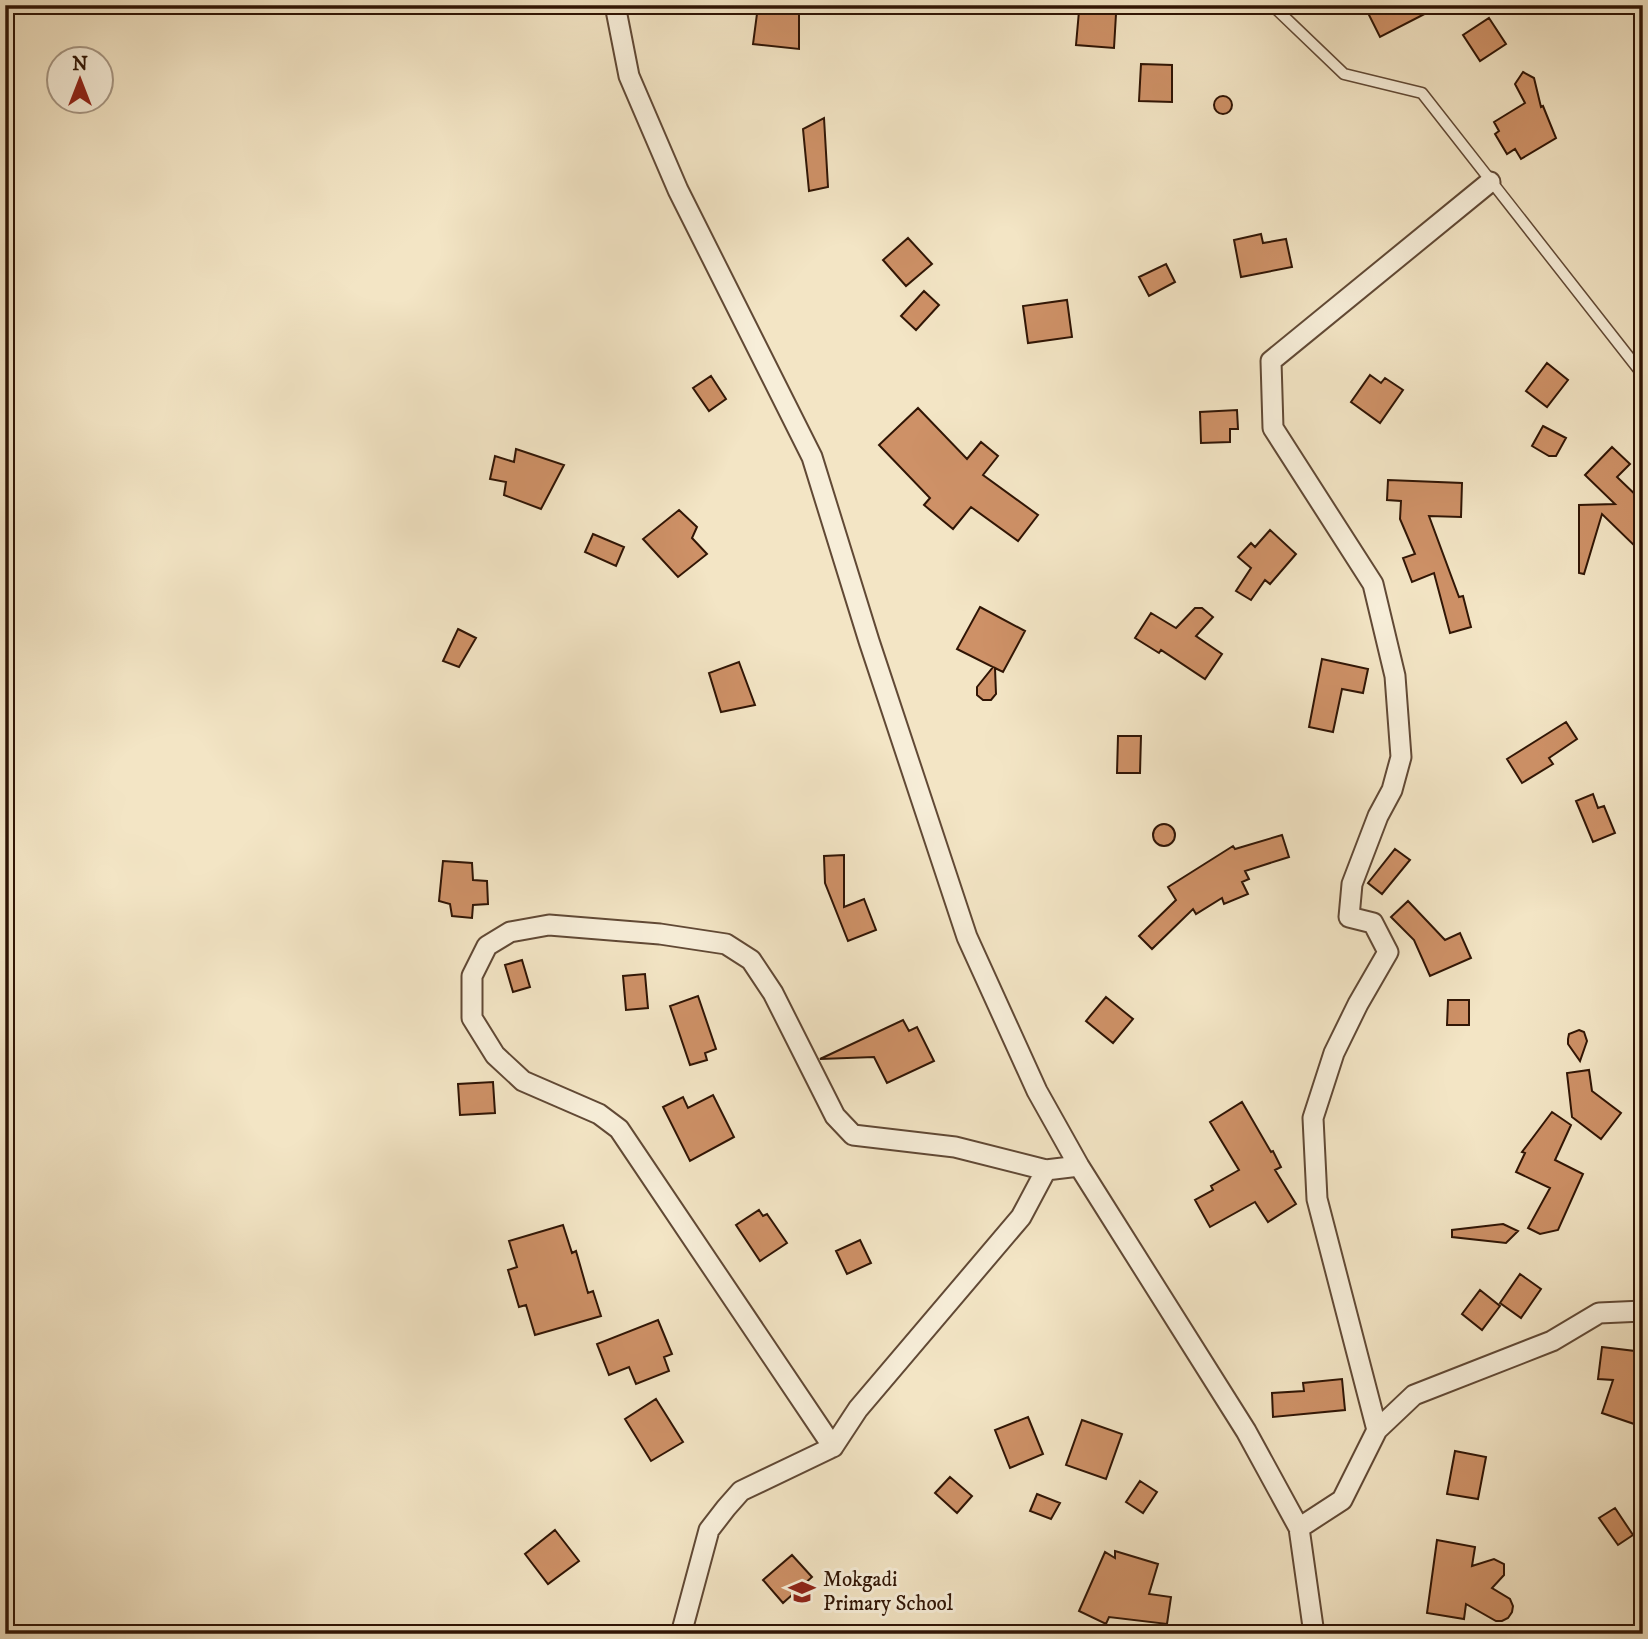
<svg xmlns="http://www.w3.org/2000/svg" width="1648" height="1639" font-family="'IM FELL DW Pica',serif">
<rect width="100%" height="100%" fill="#f3e5c5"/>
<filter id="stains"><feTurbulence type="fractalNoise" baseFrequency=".00286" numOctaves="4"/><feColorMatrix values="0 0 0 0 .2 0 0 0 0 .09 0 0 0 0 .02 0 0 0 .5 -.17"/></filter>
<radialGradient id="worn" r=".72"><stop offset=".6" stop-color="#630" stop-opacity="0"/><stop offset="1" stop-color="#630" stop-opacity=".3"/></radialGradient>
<!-- building -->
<path fill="#ce9167" stroke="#301505" stroke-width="2" d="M 1364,5 L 1442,5 L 1380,37 Z
M 758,6 L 799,11 L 799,49 L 753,44 Z
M 1079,11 L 1116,14 L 1114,48 L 1076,45 Z
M 1489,18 L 1506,44 L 1480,61 L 1463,35 Z
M 1141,64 L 1172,65 L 1172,102 L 1139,101 Z
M 1523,72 L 1534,78 L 1541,107 L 1543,106 L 1556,138 L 1521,159 L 1515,149 L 1507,154 L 1495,134 L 1499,131 L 1494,122 L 1525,103 L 1515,84 Z
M1214 105a9 9 0 1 1 18 0a9 9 0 1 1-18 0Z
M 824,118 L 828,187 L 809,191 L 803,129 Z
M 1261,234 L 1263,243 L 1286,239 L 1292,267 L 1241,277 L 1234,240 Z
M 908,238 L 932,264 L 906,286 L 883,260 Z
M 1166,264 L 1175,282 L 1149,296 L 1139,277 Z
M 924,291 L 939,305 L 916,330 L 901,316 Z
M 1067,300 L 1072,337 L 1028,343 L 1023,306 Z
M 1547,363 L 1568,380 L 1547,407 L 1526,391 Z
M 1370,375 L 1381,383 L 1385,378 L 1403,390 L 1380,423 L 1351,402 Z
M 711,376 L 726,399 L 709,411 L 693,388 Z
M 918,408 L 967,459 L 981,442 L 998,456 L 983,475 L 1038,515 L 1018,541 L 971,507 L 953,529 L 924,505 L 930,498 L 879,445 Z
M 1237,410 L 1238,429 L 1230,429 L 1230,442 L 1201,443 L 1200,412 Z
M 1543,426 L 1566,438 L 1556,456 L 1549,456 L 1532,446 Z
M 1612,447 L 1630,464 L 1617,477 L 1643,502 L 1643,554 L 1602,514 L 1584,574 L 1579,573 L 1579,505 L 1615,504 L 1585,475 Z
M 516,449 L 564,465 L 541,509 L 504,495 L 506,482 L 490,479 L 495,456 L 514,462 Z
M 1388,480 L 1462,483 L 1461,517 L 1429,516 L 1459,597 L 1463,596 L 1471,627 L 1450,633 L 1434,573 L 1412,582 L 1403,558 L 1415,554 L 1400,519 L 1401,501 L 1387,500 Z
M 679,510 L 697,527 L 692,538 L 707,554 L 678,577 L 643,539 Z
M 1270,530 L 1296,554 L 1270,584 L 1265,580 L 1251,600 L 1236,591 L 1251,568 L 1238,557 L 1251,543 L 1255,547 Z
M 593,534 L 624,547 L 616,566 L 585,552 Z
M 980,607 L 1025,631 L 1003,672 L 995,668 L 996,694 L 991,700 L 983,700 L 977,695 L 977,687 L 993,667 L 957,649 Z
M 1195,608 L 1202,608 L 1213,617 L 1196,636 L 1222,654 L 1205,679 L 1161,650 L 1159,653 L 1135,638 L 1151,613 L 1176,628 Z
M 458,629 L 476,638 L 459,667 L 443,661 Z
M 1322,659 L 1368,669 L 1363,693 L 1342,689 L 1333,732 L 1309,727 Z
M 739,662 L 755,705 L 721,712 L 709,673 Z
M 1566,722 L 1577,739 L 1549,758 L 1553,764 L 1522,783 L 1507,759 Z
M 1118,736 L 1141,736 L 1140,773 L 1117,773 Z
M 1593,794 L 1598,808 L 1604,806 L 1615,833 L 1593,842 L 1576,801 Z
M1153 835a11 11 0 1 1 22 0a11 11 0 1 1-22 0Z
M 1282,835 L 1289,857 L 1245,871 L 1249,879 L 1242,882 L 1248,894 L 1224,904 L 1222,898 L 1196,914 L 1193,909 L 1152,949 L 1139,936 L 1176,900 L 1168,887 L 1233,846 L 1235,849 Z
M 1395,849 L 1410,860 L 1382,894 L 1368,883 Z
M 844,855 L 844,907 L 864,899 L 876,930 L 848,941 L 825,883 L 824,856 Z
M 443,861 L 472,863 L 473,880 L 487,881 L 488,904 L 473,905 L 472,918 L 452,916 L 450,904 L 439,901 Z
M 1408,901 L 1445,940 L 1460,933 L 1471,958 L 1430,976 L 1414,940 L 1391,917 Z
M 522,960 L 530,987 L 513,992 L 505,965 Z
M 645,974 L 648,1008 L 626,1010 L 623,976 Z
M 698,996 L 716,1049 L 705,1053 L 707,1060 L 690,1065 L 670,1006 Z
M 1106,997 L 1133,1019 L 1113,1043 L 1086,1021 Z
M 1448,1000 L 1469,1000 L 1469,1025 L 1447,1025 Z
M 903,1020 L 909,1031 L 917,1027 L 934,1061 L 887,1083 L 874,1057 L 820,1059 Z
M 1579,1030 L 1584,1032 L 1587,1041 L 1580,1061 L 1568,1044 L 1568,1039 L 1569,1034 Z
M 1589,1070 L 1592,1091 L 1621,1113 L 1601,1139 L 1572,1117 L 1567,1073 Z
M 493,1082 L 495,1113 L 460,1115 L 458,1084 Z
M 713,1095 L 734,1137 L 690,1161 L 663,1107 L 683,1097 L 688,1108 Z
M 1242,1102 L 1271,1152 L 1273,1151 L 1281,1167 L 1275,1170 L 1296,1204 L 1268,1222 L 1255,1202 L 1210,1227 L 1195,1200 L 1213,1190 L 1211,1186 L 1239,1170 L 1210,1122 Z
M 1552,1112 L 1571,1125 L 1555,1160 L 1583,1174 L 1558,1230 L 1540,1234 L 1528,1228 L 1550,1188 L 1516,1172 L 1525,1153 L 1522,1152 Z
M 759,1210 L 763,1216 L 767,1214 L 787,1243 L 760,1261 L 736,1225 Z
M 1503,1224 L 1518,1231 L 1506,1243 L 1452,1237 L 1452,1230 Z
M 563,1225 L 572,1253 L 576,1251 L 588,1293 L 593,1291 L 601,1316 L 535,1335 L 526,1305 L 519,1307 L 508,1270 L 517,1267 L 509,1241 Z
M 860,1240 L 871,1263 L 847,1274 L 836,1251 Z
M 1520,1274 L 1541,1289 L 1521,1318 L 1500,1303 Z
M 1480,1290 L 1500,1306 L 1482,1330 L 1462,1314 Z
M 658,1320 L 672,1354 L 664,1357 L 669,1371 L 636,1384 L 629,1367 L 609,1375 L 597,1344 Z
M 1602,1347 L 1643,1352 L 1643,1427 L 1602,1413 L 1613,1380 L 1598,1379 Z
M 1342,1379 L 1345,1410 L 1273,1417 L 1272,1393 L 1304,1391 L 1303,1383 Z
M 656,1399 L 683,1442 L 651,1461 L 625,1419 Z
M 1028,1417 L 1043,1454 L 1010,1468 L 995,1430 Z
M 1082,1420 L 1122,1434 L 1106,1479 L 1066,1465 Z
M 1455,1451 L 1486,1457 L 1478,1499 L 1447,1494 Z
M 950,1477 L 972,1496 L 957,1513 L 935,1493 Z
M 1140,1481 L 1157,1492 L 1143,1513 L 1126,1502 Z
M 1037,1494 L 1060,1503 L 1051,1519 L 1030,1511 Z
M 1615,1508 L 1633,1535 L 1618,1545 L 1599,1518 Z
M 555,1530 L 579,1561 L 548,1584 L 525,1554 Z
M 1437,1540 L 1475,1547 L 1472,1566 L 1494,1559 L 1504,1564 L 1504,1575 L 1492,1588 L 1510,1599 L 1513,1606 L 1512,1612 L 1508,1618 L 1502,1621 L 1496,1621 L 1466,1604 L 1464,1619 L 1427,1613 Z
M 1115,1551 L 1158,1564 L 1149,1594 L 1171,1597 L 1167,1624 L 1109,1617 L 1106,1624 L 1079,1611 L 1105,1552 L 1115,1558 Z
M 792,1555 L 812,1577 L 783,1603 L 763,1580 Z"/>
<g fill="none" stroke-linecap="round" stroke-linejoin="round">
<!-- lane casing -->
<g stroke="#614935" stroke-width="13">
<path id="lane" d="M 1272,5 L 1344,74 L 1422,93 L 1643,375"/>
</g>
<!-- street casing -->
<g stroke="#614935" stroke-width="23">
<path id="street" d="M 615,5 L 629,76 L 678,190 L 812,457 L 869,641 L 967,937 L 1037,1091 L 1079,1166 L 1246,1431 L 1299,1528 L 1314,1634
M 1377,1430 L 1317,1199 L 1313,1118 L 1334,1053 L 1358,1004 L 1388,952 L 1373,923 L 1349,917 L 1352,884 L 1378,816 L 1392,790 L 1401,757 L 1395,676 L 1373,584 L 1273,428 L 1271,361 L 1490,182
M 833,1447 L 619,1129 L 599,1114 L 523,1081 L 495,1055 L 472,1018 L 472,976 L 487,946 L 510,932 L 549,925 L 660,934 L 726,944 L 751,960 L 773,993 L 835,1116 L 853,1135 L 955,1147 L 1046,1170 L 1079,1166
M 1299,1528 L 1342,1500 L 1377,1430 L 1414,1395 L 1552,1341 L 1599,1313 L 1643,1311
M 681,1634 L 709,1530 L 726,1508 L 741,1491 L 833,1447 L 858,1409 L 1021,1217 L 1046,1170"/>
</g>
<!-- lane -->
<use href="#lane" stroke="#f7eed9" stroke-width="10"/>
<!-- street -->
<use href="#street" stroke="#f7eed9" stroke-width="19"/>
</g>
<!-- icons -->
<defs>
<g id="school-bare" transform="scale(2.1)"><path d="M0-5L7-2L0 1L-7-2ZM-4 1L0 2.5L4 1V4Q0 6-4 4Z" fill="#8f2418" stroke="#f7eed9" stroke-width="2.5" paint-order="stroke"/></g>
</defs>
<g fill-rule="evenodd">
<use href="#school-bare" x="802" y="1592"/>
</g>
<g text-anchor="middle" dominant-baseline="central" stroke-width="6" stroke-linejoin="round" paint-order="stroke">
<!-- poi labels -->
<g font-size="21" fill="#301505" stroke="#f7eed9" text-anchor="start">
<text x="823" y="1580">Mokgadi<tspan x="823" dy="24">Primary School</tspan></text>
</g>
</g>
<!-- margin -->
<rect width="1648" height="1639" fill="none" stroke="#f3e5c5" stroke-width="28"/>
<rect x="7" y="7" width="1634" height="1625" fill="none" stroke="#301505" stroke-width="3.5"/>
<rect x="14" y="14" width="1620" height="1611" fill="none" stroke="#301505" stroke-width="2"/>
<!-- north arrow -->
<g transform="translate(80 80)"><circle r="33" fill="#f7eed9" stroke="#a79784" stroke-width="2"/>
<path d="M0-5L12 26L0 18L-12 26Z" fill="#8f2418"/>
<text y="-10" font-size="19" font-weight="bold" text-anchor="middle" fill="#301505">N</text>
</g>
<rect width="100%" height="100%" filter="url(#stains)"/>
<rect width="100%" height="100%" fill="url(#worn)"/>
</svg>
